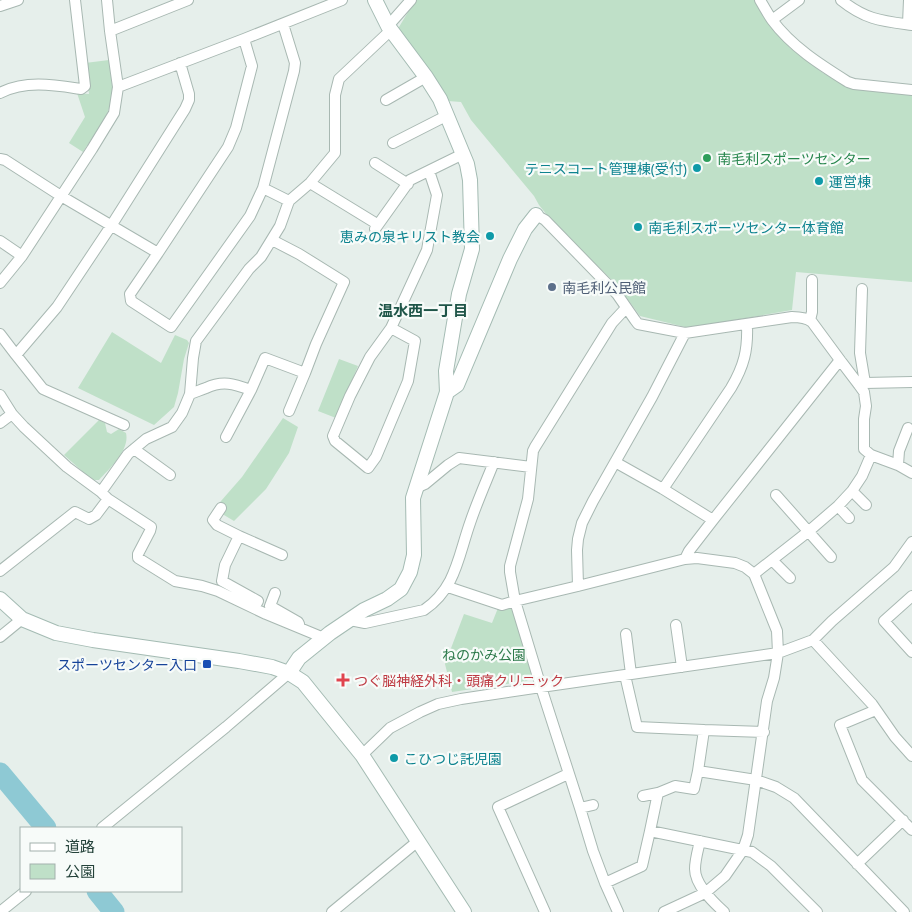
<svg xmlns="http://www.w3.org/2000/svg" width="912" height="912" font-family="'Open Sans','Noto Sans JP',sans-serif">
<rect width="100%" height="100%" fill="#e6efeb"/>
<!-- green -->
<path fill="#bfe0c8" d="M 417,0 L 756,0 L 766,19 L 790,48 L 823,73 L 852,88 L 912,94 L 912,282 L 796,272 L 792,310 L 689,328 L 640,316 L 618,286 L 551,220 L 539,205 L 534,196 L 471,120 L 461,102 L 448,101 L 399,32 L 399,27 L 414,2 Z
M 109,60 C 110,71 113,84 112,96 C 111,114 93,136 83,152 L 69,143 L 85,117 L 77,93 L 89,94 L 85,63 Z
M 112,332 L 161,363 L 175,335 L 187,340 L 189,343 L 184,359 L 178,393 L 174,407 L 154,425 L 78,388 Z
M 339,359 L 358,366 L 336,418 L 318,411 Z
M 283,418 L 298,427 L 289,453 L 266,489 L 234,521 L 214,509 L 242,477 Z
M 99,420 L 105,423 L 107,432 L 111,434 L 119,429 L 126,433 C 130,450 110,468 99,480 L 95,480 L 91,479 L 64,455 Z
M 507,607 L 513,610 L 532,673 L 527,681 L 452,692 L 445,664 L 464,614 L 492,623 L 498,608 Z"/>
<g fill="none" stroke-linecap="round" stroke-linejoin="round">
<!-- river -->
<path stroke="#8ec9d4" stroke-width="21" d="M 0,773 L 46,828
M 97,891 L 114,912"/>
<!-- street casing -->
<g stroke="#a8b8b2" stroke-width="12">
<path id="street" d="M 760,0 C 764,7 768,14 772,20 C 792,47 821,65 848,82 L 854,84 L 912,90
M 841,0 C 866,20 882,21 912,25
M 0,6 L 18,0
M 772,20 L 799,0
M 908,24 L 909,0
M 388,26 L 411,0
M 110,31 L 188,0
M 118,87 L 244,39 L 342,0
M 0,93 C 26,80 54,85 81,89 L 85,86 L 75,0
M 386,100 L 426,77
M 393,143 L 448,115
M 0,159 L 5,160 L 61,196 L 158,253 L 130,294 L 131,301 L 171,327 L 250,216 L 263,188 L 294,71 L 295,63 L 283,24
M 375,163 L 408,184
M 310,183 L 377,224
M 263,188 L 289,201
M 536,215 L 545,220 L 617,294 L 635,320 L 638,324 L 685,333 L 792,317 C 799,317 807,318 812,322 L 840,360 L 859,385 L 865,383 L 912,382
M 375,229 L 410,180 L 463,154
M 272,240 L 299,254 L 344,282 L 316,344 L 305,373 L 289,411
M 0,241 L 22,256
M 158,253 L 228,147 L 236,128 L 252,66 L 244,39
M 0,283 L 22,256 L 92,149 L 114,113 L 118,87 L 110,31 L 107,0
M 862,289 L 860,353 L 865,383
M 810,320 L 812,312 L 812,280
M 391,328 L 415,341 L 408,381 L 376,457 L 368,468 L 335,441 L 333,436 L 350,396 L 370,357 L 391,328 L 427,250 L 437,195 L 429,171
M 0,334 L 16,355 L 57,307 L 111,226 L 185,109 L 189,100 L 189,94 L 180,63
M 16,355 L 43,389 L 124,425
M 190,394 C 196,392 200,390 206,388 C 223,380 234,384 251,390
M 0,395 L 12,414 L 24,427 L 67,467 L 101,492 L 128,454 L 146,439 L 172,427 L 182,413 L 190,394 L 193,358 L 196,341 L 249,269 L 261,257 L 280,226 L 289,201 L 310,183 L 335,153 L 335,95 L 339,79 L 391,30
M 0,423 L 12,414
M 226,437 L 251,390 L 265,358 L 305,373
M 134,449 L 170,475
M 871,455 L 898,465 L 912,473
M 615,462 L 663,489 L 713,520
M 898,465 L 899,451 L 908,428
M 416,488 L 425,484 L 448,465 L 459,458 L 531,467
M 663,489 L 731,388 C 744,366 748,350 747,325
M 852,491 L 866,505
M 101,492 L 108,499 L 151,527 L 150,531 L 138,554 L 138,558 L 175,581 L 202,586 L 218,591 L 266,614 L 324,638
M 776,495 L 831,557
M 838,506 L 849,518
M 221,508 L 213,520 L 217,525 L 239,536 L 225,565 L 222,581 L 258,601 L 254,608
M 239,536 L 282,555
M 685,559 L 689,551 L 713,520 L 840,360
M 773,561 L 790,578
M 0,571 L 75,512 L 89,519 L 96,515 L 108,499
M 754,574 L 809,531 L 838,506 L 852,491 L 862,476 L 871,455 L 864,449 L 864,419 L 866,406 L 864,392 L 859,385
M 578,586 L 577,550 L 578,539 L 582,523 L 593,501 L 652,397 L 685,333
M 448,587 L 502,605 L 515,601 L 510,572 L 510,566 L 528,499 L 533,451 L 535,447 L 612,323 L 626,308
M 275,593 L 270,606 L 298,622 L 299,624
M 912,596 L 884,621 L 912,652
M 350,620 L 365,623 L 424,610 C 456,588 458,557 470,523 C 477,502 486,482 494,462
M 676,625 L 682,667
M 626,634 L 631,674
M 0,637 L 22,619
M 813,640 L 872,704 L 895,737 L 912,756
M 625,675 L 637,727 L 704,730 L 698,771 L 756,780 L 776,787 L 794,798 L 904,912
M 876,710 L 840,725 L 862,780 L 912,830
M 704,730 L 764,732
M 362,755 L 390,728 L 420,712 L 438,704 L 461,699 L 541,687 L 778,653 L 813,640 L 832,621 L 894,567 L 912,542
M 698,771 L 694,789 L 675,786 L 658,793 L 650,831 L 752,852 L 771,866 L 817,912
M 643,796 L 658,793
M 580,808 L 593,805
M 102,828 L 226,727 L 289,673
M 700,841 C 698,850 695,860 695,869 C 695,885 713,902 724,912
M 857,864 L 903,820
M 605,883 L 642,866 L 650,831
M 0,912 L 26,891
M 332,912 L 418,841
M 545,912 L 498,807 L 568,774
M 618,912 L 605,883 L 593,851 L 580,808 L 541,687 L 515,601 L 578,586 L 685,559 L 697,558 L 735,563 L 745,567 L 754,574 L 777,631 L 778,653 L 774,678 L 767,701 L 748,835 L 743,850 L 725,876 L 705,893 L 664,912"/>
</g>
<!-- secondary casing -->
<g stroke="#a4bbb3" stroke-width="16">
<path id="secondary" d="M 447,392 L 457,385 L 510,259 L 525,229 L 536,215
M 0,599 L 22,619 L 56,633 L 93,640 L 239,661 L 272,667 L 289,673 L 303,682 L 362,755 L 464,912
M 289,673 L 299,658 L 330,633 L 364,610 L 387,599 L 401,589 L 410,572 L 414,555 L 413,498 L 447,392 L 446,371 L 459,294 L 472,249 L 470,180 L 467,164 L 440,99 L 426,77 L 388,26 L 375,0"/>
</g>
<!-- street -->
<use href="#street" stroke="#fff" stroke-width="10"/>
<!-- secondary -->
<use href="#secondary" stroke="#fff" stroke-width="14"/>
</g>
<!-- markers -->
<circle fill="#2e9e5b" stroke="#f7fbf9" stroke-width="2" cx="707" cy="158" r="5"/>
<g fill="#0f9aa8" stroke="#f7fbf9" stroke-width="2">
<circle cx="697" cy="168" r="5"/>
<circle cx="819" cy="181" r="5"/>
<circle cx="638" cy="227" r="5"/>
<circle cx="490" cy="236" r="5"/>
<circle cx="394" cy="758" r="5"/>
</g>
<circle fill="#5c6f8a" stroke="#f7fbf9" stroke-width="2" cx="552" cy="287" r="5"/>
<rect fill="#1a4fb4" stroke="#f7fbf9" stroke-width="2" x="202" y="659" width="10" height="10" rx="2.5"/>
<path fill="#e0444e" stroke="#f7fbf9" stroke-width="2" d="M340.5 672.5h5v5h5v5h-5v5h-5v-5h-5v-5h5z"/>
<g text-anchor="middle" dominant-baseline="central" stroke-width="4.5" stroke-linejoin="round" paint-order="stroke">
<!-- leisure labels -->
<g font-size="14" fill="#27864d" stroke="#f7fbf9" text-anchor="start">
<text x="717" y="158">南毛利スポーツセンター</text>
</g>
<!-- culture labels -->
<g font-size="14" fill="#0d838f" stroke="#f7fbf9" text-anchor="start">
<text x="687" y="168" text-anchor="end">テニスコート管理棟(受付)</text>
<text x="829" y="181">運営棟</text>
<text x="648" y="227">南毛利スポーツセンター体育館</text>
<text x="480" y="236" text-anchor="end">恵みの泉キリスト教会</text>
<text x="404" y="758">こひつじ託児園</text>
</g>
<!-- service labels -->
<g font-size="14" fill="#4e5e75" stroke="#f7fbf9" text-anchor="start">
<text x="562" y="287">南毛利公民館</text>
</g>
<!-- park labels -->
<g font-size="14" fill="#2d7a4b" stroke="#f7fbf9">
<text x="484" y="654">ねのかみ公園</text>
</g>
<!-- transit labels -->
<g font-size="14" fill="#164399" stroke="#f7fbf9" text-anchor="end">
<text x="197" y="664">スポーツセンター入口</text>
</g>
<!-- health labels -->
<g font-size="14" fill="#be3a42" stroke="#f7fbf9" text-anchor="start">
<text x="354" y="680">つぐ脳神経外科・頭痛クリニック</text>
</g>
<!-- neighbourhood labels -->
<g font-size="15" font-weight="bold" fill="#1f5548" stroke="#f7fbf9">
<text x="423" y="310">温水西一丁目</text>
</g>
</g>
<!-- legend -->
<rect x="20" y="827" width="162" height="65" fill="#f7fbf9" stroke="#a3b1ad"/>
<rect x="30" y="843" width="25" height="8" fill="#ffffff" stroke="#a3b1ad"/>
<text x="65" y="852" font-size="15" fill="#24423a">道路</text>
<rect x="30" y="864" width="25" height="15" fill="#bfe0c8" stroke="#a3b1ad"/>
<text x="65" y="877" font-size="15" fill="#24423a">公園</text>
</svg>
